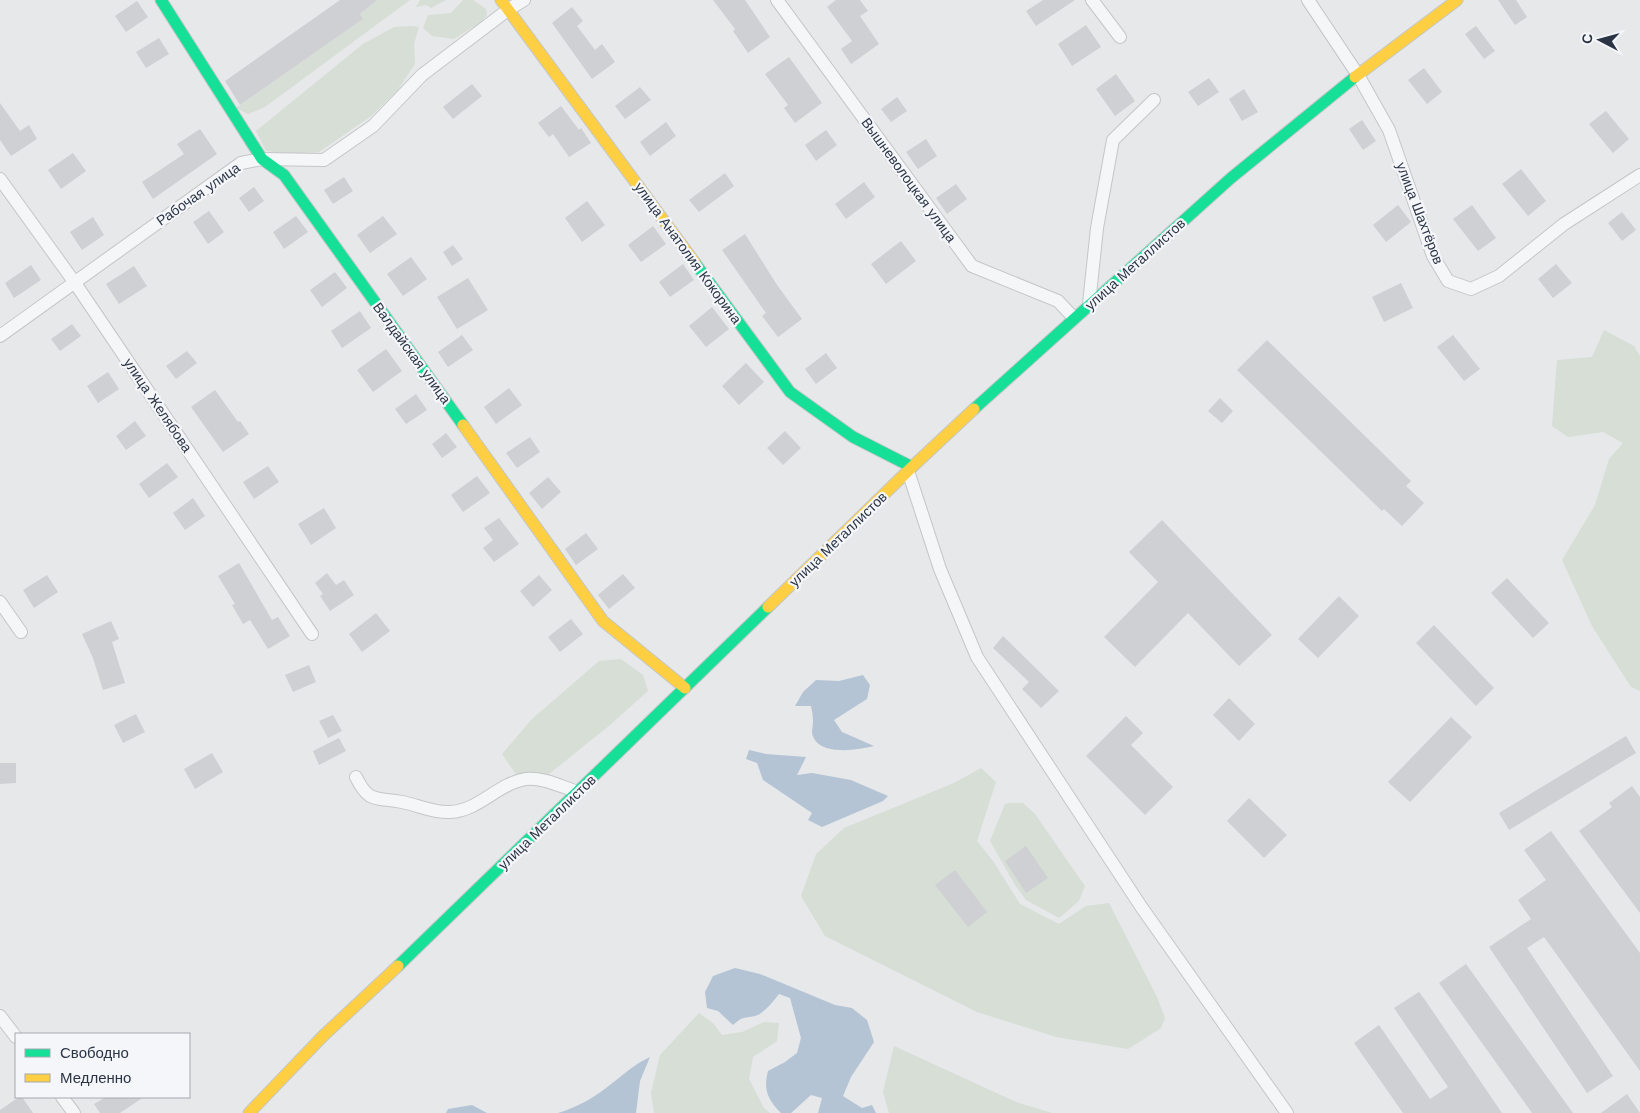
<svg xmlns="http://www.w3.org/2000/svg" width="1640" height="1113" font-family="'Work Sans',sans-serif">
<rect width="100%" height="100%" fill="#e6e8ea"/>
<!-- green -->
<path fill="#d6ded6" d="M 377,0 L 410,0 L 265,107 L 248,114 L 236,108 L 363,19 L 360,14 Z
M 420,0 L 446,0 L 431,8 L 426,5 L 416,7 Z
M 463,0 L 473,0 L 486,9 L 487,15 L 481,22 L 454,39 L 432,36 L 423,28 L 428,15 L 451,13 Z
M 411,26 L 419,27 L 414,44 L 415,64 L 397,91 L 371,116 L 319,152 L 294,154 L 266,151 L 256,131 L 363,44 L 394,27 Z
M 1604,330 L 1634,346 L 1640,356 L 1640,691 L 1631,687 L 1592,626 L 1562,560 L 1595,505 L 1609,459 L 1623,443 L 1603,432 L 1568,437 L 1552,426 L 1557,360 L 1592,357 Z
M 621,659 L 643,675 L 648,691 L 610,725 L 544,778 L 515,773 L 502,754 L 532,719 L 599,661 Z
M 981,768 L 996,782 L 977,841 L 993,861 L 1020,904 L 1059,924 L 1086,906 L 1109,903 L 1157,997 L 1165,1018 L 1161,1028 L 1128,1049 L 1056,1037 L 977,1012 L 825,936 L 801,896 L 816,854 L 844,828 L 954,783 Z
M 1010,803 L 1023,803 L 1035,814 L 1085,886 L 1079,901 L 1059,918 L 1026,900 L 1015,885 L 990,841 L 1005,804 Z
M 699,1013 L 714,1024 L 722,1035 L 742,1032 L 764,1022 L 779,1023 L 777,1041 L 753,1057 L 749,1079 L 764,1108 L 770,1113 L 654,1113 L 651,1093 L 660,1055 Z
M 894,1046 L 1016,1102 L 1052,1113 L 889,1113 L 883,1092 Z"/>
<!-- water -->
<path fill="#b4c4d5" d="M 863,675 L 870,685 L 867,699 L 834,720 L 842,732 L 874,746 C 857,750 817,757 812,733 C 812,729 813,725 813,721 C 813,716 812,711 811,706 L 795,706 L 803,692 L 816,680 L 839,681 Z
M 749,750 L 766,754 L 806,757 L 797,775 L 812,773 L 851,780 L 888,796 L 883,801 L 822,827 L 808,820 L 812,813 L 763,780 L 757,763 L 746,759 Z
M 735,968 L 760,974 L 835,1005 L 852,1008 L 867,1020 L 874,1042 L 851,1077 L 843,1096 L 862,1108 L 872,1105 L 876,1113 L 818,1113 L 822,1098 L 811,1095 L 791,1113 L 781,1113 C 768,1100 763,1090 768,1071 L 785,1062 L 797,1053 L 801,1038 L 790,998 L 779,994 C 773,1002 764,1013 755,1016 C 742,1019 745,1015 733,1025 L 718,1011 L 707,1008 L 705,992 L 713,976 Z
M 650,1057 L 640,1081 L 636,1113 L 558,1113 C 575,1108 592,1099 606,1088 C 621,1077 634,1064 650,1057 Z
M 472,1105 L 487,1113 L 446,1113 L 448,1109 Z"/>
<!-- building -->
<path fill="#ced0d3" d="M 340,0 L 377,0 L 360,14 L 363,19 L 240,105 L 225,81 Z
M 713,0 L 745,0 L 770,37 L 748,53 L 733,31 L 735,29 Z
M 836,0 L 860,0 L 868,11 L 860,16 L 879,44 L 851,64 L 841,49 L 852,41 L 827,7 Z
M 1043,0 L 1075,0 L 1036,26 L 1026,11 Z
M 1498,0 L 1516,0 L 1527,17 L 1515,25 Z
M 137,1 L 148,17 L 126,32 L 115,16 Z
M 572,7 L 583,21 L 577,26 L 595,50 L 602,44 L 615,62 L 592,79 L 552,23 Z
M 1086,25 L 1101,47 L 1072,66 L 1058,44 Z
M 1476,26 L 1495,51 L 1484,59 L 1465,34 Z
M 159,38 L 169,54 L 146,68 L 136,52 Z
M 789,57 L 822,103 L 795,123 L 784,108 L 788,105 L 765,74 Z
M 1424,68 L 1442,92 L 1427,104 L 1408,80 Z
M 1116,74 L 1135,101 L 1115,116 L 1096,89 Z
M 1209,78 L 1219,92 L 1198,106 L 1188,92 Z
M 472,84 L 482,96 L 453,119 L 443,107 Z
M 640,87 L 651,100 L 625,119 L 615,106 Z
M 1244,89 L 1258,112 L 1242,121 L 1229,99 Z
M 897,97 L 907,111 L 891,122 L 881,109 Z
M 0,103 L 20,131 L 29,125 L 37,139 L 11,156 L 0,140 Z
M 561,106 L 579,130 L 581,128 L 591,143 L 569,157 L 553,134 L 549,137 L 538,123 Z
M 1606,111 L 1629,139 L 1613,153 L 1589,124 Z
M 1362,120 L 1376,141 L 1363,150 L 1349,129 Z
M 666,122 L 676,136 L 650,156 L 640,142 Z
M 200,129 L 217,154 L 153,199 L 142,182 L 184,154 L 177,144 Z
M 826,130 L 837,145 L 816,161 L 805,145 Z
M 926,139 L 937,156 L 918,169 L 906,152 Z
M 73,153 L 86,171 L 61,189 L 48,170 Z
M 1521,169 L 1546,201 L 1528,216 L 1502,184 Z
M 725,173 L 734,186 L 699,212 L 689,200 Z
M 344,177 L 353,191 L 333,204 L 324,190 Z
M 864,182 L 875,197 L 846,219 L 835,204 Z
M 956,184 L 967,199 L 947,214 L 936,198 Z
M 254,187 L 264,201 L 249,212 L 239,198 Z
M 587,201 L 605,225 L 582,242 L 565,218 Z
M 1398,205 L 1411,222 L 1386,242 L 1373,225 Z
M 1472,205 L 1496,238 L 1478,251 L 1453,219 Z
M 209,211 L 224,232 L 208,244 L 193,222 Z
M 1622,212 L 1636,230 L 1622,241 L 1608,223 Z
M 296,216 L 308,232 L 284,249 L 273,232 Z
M 383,216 L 397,234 L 370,253 L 357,235 Z
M 93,217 L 104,235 L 82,250 L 70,232 Z
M 653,226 L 666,244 L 641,262 L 628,245 Z
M 745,234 L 777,285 L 802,319 L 778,337 L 762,316 L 766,313 L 722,250 Z
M 901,241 L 916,261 L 886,284 L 871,264 Z
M 453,245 L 463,259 L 452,266 L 443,252 Z
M 411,257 L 427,279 L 403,296 L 387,274 Z
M 683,264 L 694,280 L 670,297 L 659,282 Z
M 1556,264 L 1572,283 L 1553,298 L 1538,279 Z
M 31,265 L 41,280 L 14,298 L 5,283 Z
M 134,266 L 147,286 L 119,304 L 106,284 Z
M 335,272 L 347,288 L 322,307 L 310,290 Z
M 468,278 L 488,310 L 457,329 L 437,297 Z
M 1401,283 L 1413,308 L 1384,322 L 1372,297 Z
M 712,307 L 729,329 L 706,347 L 689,326 Z
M 360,311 L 371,328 L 342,348 L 331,331 Z
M 72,324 L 81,336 L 60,351 L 51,339 Z
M 462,335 L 473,350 L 448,367 L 438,352 Z
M 1453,335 L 1480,369 L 1464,381 L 1437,347 Z
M 1267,340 L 1411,481 L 1406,486 L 1424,503 L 1402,526 L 1384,509 L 1382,511 L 1237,370 Z
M 386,349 L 402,371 L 373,392 L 357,370 Z
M 187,351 L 197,363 L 176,379 L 166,366 Z
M 826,353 L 837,368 L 816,384 L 805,369 Z
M 746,363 L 764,382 L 739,405 L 722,386 Z
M 108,372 L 119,389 L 98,403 L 87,386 Z
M 509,388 L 522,405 L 496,424 L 484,407 Z
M 215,390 L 238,422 L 240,421 L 249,434 L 223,452 L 191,407 Z
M 416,394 L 427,410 L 406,424 L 395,409 Z
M 1220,398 L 1233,411 L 1222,423 L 1208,411 Z
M 135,421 L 146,436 L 126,450 L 116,436 Z
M 785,431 L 801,448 L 783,465 L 767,448 Z
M 446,433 L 457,447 L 442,458 L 432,444 Z
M 530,437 L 540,452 L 517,468 L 506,453 Z
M 167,463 L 178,477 L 149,498 L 139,484 Z
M 268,466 L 279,482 L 254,499 L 243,482 Z
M 477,476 L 490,493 L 463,512 L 451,495 Z
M 548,477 L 561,492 L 542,509 L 529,493 Z
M 193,498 L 205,516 L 185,530 L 173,513 Z
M 324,508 L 336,528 L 311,545 L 298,524 Z
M 499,518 L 519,544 L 494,562 L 483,548 L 493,540 L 484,528 Z
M 1162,520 L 1272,635 L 1239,666 L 1188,613 L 1135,667 L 1104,637 L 1158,582 L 1129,552 Z
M 586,533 L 598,549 L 576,565 L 565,549 Z
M 239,563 L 272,620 L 278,617 L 290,636 L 268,649 L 250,620 L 243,624 L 232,605 L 235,604 L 218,576 Z
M 327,573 L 336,585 L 344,580 L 354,595 L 330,611 L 320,596 L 323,594 L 315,583 Z
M 623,574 L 635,588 L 609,609 L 598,595 Z
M 47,575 L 58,592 L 34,608 L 23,590 Z
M 539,575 L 552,590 L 533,607 L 520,591 Z
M 1507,578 L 1549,623 L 1533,638 L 1491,593 Z
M 1339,596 L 1359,616 L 1318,658 L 1298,639 Z
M 376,613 L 390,631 L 362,652 L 349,634 Z
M 571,619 L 583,634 L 560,652 L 548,637 Z
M 111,621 L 119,639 L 112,642 L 125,683 L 103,690 L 93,658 L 82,634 Z
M 1434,625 L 1494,688 L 1476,706 L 1416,643 Z
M 1003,636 L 1059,691 L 1041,708 L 1022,689 L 1029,682 L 993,648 Z
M 309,665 L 316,682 L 293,692 L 285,675 Z
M 1229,698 L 1255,724 L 1239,741 L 1213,715 Z
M 136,714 L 145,732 L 123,743 L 114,725 Z
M 333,715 L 342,731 L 328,738 L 319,721 Z
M 1126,716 L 1143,733 L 1131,745 L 1173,787 L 1145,815 L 1086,756 Z
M 1451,717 L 1472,737 L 1410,802 L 1388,782 Z
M 1626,736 L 1636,753 L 1509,830 L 1499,813 Z
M 339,738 L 346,751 L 319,765 L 313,751 Z
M 212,753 L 223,772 L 195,789 L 184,769 Z
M 0,763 L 16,763 L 16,783 L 0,784 Z
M 1632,786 L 1640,797 L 1640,913 L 1579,831 L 1612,807 L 1609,803 Z
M 1249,798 L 1287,835 L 1264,858 L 1227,821 Z
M 1551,831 L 1640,953 L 1640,1071 L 1544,937 L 1527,948 L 1613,1076 L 1587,1093 L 1489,947 L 1531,919 L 1518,900 L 1546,880 L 1524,850 Z
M 1026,846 L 1048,878 L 1026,893 L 1005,861 Z
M 955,870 L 987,912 L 968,927 L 935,885 Z
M 1466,964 L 1573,1113 L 1532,1113 L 1439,983 Z
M 1419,992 L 1425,1000 L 1502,1113 L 1403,1113 L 1354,1043 L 1379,1025 L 1430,1099 L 1448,1087 L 1394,1008 Z
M 1627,1094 L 1640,1113 L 1601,1113 Z
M 19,1097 L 22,1097 L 33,1113 L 0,1113 L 0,1110 Z
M 106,1097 L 144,1097 L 120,1113 L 100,1113 L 94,1104 Z"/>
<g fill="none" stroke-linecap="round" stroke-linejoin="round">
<!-- street casing -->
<g stroke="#c4c6c8" stroke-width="14">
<path id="street" d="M 777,0 L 972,266 L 1058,301 L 1074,318
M 1092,0 L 1120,37
M 1308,0 L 1358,75 L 1389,130 L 1433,256 L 1448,281 L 1471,289 L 1499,276 L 1564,224 L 1640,175
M 0,179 L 75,283 L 312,634
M 1089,304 L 1097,228 L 1113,140 L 1154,100
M 0,336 L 241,163 L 262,159 L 324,160 L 373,126 L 422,75 L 509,9 L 524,0
M 908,471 L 940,569 L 977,657 L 1142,908 L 1287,1113
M 0,602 L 21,632
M 356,777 C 369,804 376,797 402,802 C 418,805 433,813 450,812 C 479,811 498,783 526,779 C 543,777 562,787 578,792
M 0,1016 L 16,1037
M 62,1097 L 74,1113"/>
</g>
<!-- fast casing -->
<g stroke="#c4c6c8" stroke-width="13">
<path id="fast" d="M 161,0 L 262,159 L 284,175 L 463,425
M 695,263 L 790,392 L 853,437 L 912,467
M 974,409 L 1231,178 L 1355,77
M 398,966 L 768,607"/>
</g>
<!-- slow casing -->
<g stroke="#c4c6c8" stroke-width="13">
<path id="slow" d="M 501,0 L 695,263
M 1355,77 L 1457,0
M 463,425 L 603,621 L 685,688
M 768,607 L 912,467 L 974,409
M 249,1113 L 323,1036 L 398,966"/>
</g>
<!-- street -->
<use href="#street" stroke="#f5f6f7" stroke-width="12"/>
<!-- fast -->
<use href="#fast" stroke="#16e098" stroke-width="11"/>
<!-- slow -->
<use href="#slow" stroke="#ffcf43" stroke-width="11"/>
</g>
<g text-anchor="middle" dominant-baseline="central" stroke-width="4.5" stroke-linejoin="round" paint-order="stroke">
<!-- street labels -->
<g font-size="14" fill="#2b3445" stroke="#f4f6f9">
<text transform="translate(909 180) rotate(54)">Вышневолоцкая улица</text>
<text transform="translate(198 194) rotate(-35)">Рабочая улица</text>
<text transform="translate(1420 213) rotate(69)">улица Шахтёров</text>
<text transform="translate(688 253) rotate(54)">улица Анатолия Кокорина</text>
<text transform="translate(1135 264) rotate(-42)">улица Металлистов</text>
<text transform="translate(412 353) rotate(54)">Валдайская улица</text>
<text transform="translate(158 405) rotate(56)">улица Желябова</text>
<text transform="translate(838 539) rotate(-44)">улица Металлистов</text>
<text transform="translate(547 822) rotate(-44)">улица Металлистов</text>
</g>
</g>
<!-- legend -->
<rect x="15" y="1033" width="175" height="65" fill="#f4f6f9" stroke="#a4a8b1"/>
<rect x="25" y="1049" width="25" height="8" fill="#16e098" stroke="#a4a8b1"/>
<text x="60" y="1058" font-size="15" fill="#2b3445">Свободно</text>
<rect x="25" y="1074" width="25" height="8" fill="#ffcf43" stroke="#a4a8b1"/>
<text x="60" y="1083" font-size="15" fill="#2b3445">Медленно</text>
<!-- north arrow -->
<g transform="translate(1600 40) rotate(276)" stroke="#f4f6f9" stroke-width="4" paint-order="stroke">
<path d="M0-4L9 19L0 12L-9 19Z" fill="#2b3445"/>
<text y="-8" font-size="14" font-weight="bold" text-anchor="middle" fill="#2b3445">С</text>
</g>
</svg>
